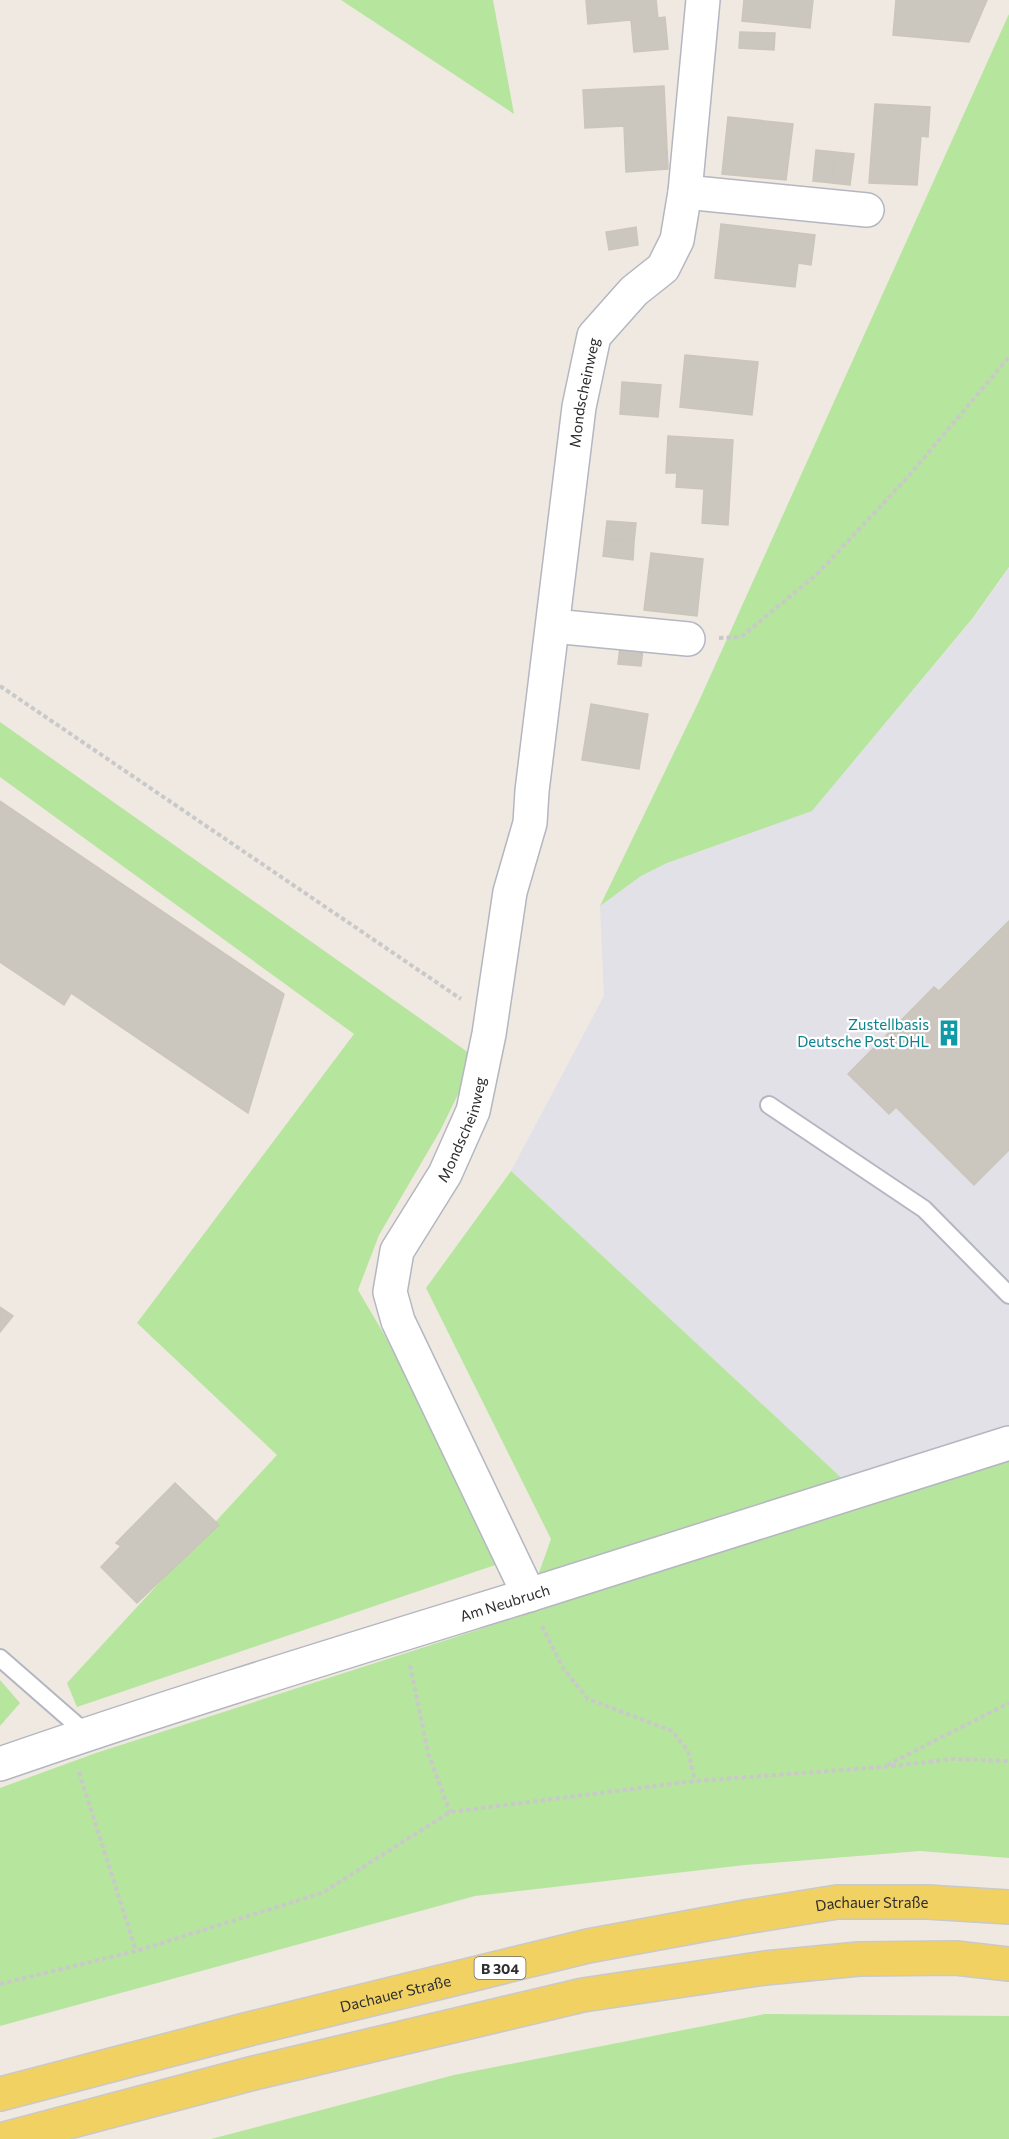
<svg xmlns="http://www.w3.org/2000/svg" width="1009" height="2139" font-family="Commissioner,sans-serif">
<rect width="100%" height="100%" fill="#efe9e1"/>
<!-- industrial -->
<path fill="#e3e1e8" d="M 1009,568 L 1009,1460 L 863,1498 L 511,1171 L 604,996 L 600,906 L 641,876 L 667,863 L 812,811 L 975,616 Z"/>
<!-- green -->
<path fill="#b6e59e" d="M 341,0 L 493,0 L 514,114 Z
M 1009,14 L 1009,567 L 972,619 L 812,811 L 667,863 L 641,876 L 600,906 L 699,701 Z
M 0,722 L 476,1058 L 440,1131 L 379,1235 L 358,1290 L 385,1336 L 504,1562 L 77,1707 L 67,1683 L 277,1455 L 137,1323 L 354,1034 L 0,777 Z
M 511,1171 L 862,1497 L 1009,1460 L 1009,1858 L 920,1851 L 745,1865 L 475,1896 L 0,2026 L 0,1788 L 96,1753 L 524,1615 L 551,1539 L 426,1288 Z
M 0,1680 L 20,1703 L 0,1726 Z
M 765,2014 L 1009,2016 L 1009,2139 L 211,2139 L 454,2075 Z"/>
<!-- building -->
<path fill="#cbc7bf" stroke="#cbc5ba" stroke-width="1.5" d="M 586,0 L 656,0 L 658,18 L 665,17 L 668,49 L 634,52 L 631,20 L 588,24 Z
M 744,0 L 813,0 L 810,28 L 742,21 Z
M 896,0 L 987,0 L 969,42 L 893,35 Z
M 740,32 L 775,33 L 774,50 L 739,48 Z
M 664,86 L 668,169 L 626,172 L 624,126 L 585,128 L 583,90 Z
M 875,104 L 930,107 L 928,137 L 921,136 L 917,185 L 869,183 Z
M 728,117 L 793,124 L 786,180 L 722,174 Z
M 816,150 L 835,152 L 832,183 L 813,181 Z
M 835,152 L 854,154 L 850,185 L 832,183 Z
M 721,224 L 815,235 L 811,265 L 798,263 L 795,287 L 715,278 Z
M 636,227 L 638,245 L 609,250 L 606,232 Z
M 685,355 L 758,362 L 752,415 L 680,407 Z
M 622,382 L 661,385 L 658,417 L 620,414 Z
M 668,436 L 733,440 L 728,525 L 702,523 L 704,489 L 676,487 L 677,473 L 666,473 Z
M 607,521 L 636,523 L 634,542 L 605,539 Z
M 605,539 L 634,542 L 633,560 L 603,556 Z
M 651,553 L 703,559 L 697,616 L 644,610 Z
M 620,647 L 643,649 L 641,666 L 618,664 Z
M 591,704 L 648,714 L 639,769 L 582,760 Z
M 0,801 L 284,994 L 248,1113 L 71,993 L 64,1005 L 0,962 Z
M 1009,921 L 1009,1150 L 974,1185 L 896,1107 L 889,1114 L 848,1074 L 934,987 L 939,991 Z
M 0,1307 L 13,1316 L 0,1332 Z
M 175,1483 L 219,1525 L 137,1603 L 101,1567 L 121,1546 L 116,1543 Z"/>
<g fill="none" stroke-linecap="round" stroke-linejoin="round">
<!-- service casing -->
<g stroke="#b4b7c1" stroke-width="20">
<path id="service" d="M 769,1105 L 924,1209 L 1009,1295
M 0,1658 L 87,1734"/>
</g>
<!-- minor casing -->
<g stroke="#b4b7c1" stroke-width="36">
<g id="minor">
<path d="M 685,192 L 867,210"/>
<path d="M 553,626 L 688,639"/>
<path id="s1" d="M 529,1595 L 398,1321 L 390,1292 L 397,1251 L 445,1174 L 473,1111 L 489,1034 L 510,892 L 530,823 L 532,791 L 579,407 L 594,336 L 634,291 L 663,268 L 677,240 L 685,192 L 703,0"/>
<path id="s2" d="M 0,1764 C 176,1703 354,1649 532,1594 C 691,1544 850,1493 1009,1443"/>
</g>
</g>
<!-- primary casing -->
<g stroke="#c9c9c9" stroke-width="36">
<g id="primary">
<path id="s3" d="M 0,2094 L 249,2029 L 588,1946 L 745,1917 L 837,1902 L 927,1902 L 1009,1907"/>
<path d="M 4,2139 L 254,2073 L 583,1995 L 765,1968 L 859,1959 L 956,1958 L 1009,1964"/>
</g>
</g>
<!-- path -->
<path stroke="#c9c9c9" stroke-width="4" stroke-dasharray="4.5 3" stroke-linecap="butt" d="M 719,638 L 741,637 L 817,574 L 907,478 L 1009,357
M 0,686 L 461,999
M 542,1626 L 563,1668 L 588,1699 L 672,1731 L 688,1751 L 695,1781
M 410,1665 L 428,1753 L 450,1812
M 887,1765 L 1009,1703
M 79,1772 L 136,1951
M 0,1984 L 136,1951 L 322,1893 L 450,1812 L 695,1781 L 883,1767 L 953,1759 L 1009,1761"/>
<!-- service -->
<use href="#service" stroke="#fff" stroke-width="16"/>
<!-- minor -->
<use href="#minor" stroke="#fff" stroke-width="33"/>
<!-- primary -->
<use href="#primary" stroke="#f2d163" stroke-width="33"/>
</g>
<!-- icons -->
<defs>
<g id="building-bare" transform="scale(2.07)"><path d="M-4-6H4V6H1V3H-1V6H-4ZM-2.5-4.3h1.7v1.8h-1.7ZM.8-4.3h1.7v1.8H.8ZM-2.5-1h1.7V.8h-1.7ZM.8-1h1.7V.8H.8Z" fill="#0f9aa8" stroke="#fff" stroke-width="2.5" paint-order="stroke"/></g>
</defs>
<g fill-rule="evenodd">
<use href="#building-bare" x="949" y="1033"/>
</g>
<g text-anchor="middle" dominant-baseline="central" stroke-width="4.5" stroke-linejoin="round" paint-order="stroke">
<!-- shield labels -->
<rect fill="#fff" stroke="#6d6d6d" stroke-width="1.5" x="474.5" y="1957" width="51" height="22" rx="4.5"/>
<g font-size="14" font-weight="bold" fill="#2e2e2e">
<text x="500" y="1968">B 304</text>
</g>
<!-- street labels -->
<g font-size="15" fill="#2e2e2e" stroke="#fff">
<text stroke="none"><textPath href="#s1" startOffset="1263">Mondscheinweg</textPath></text>
<text stroke="none"><textPath href="#s1" startOffset="514">Mondscheinweg</textPath></text>
<text stroke="none"><textPath href="#s2" startOffset="530">Am Neubruch</textPath></text>
<text stroke="none"><textPath href="#s3" startOffset="894">Dachauer Straße</textPath></text>
<text stroke="none"><textPath href="#s3" startOffset="408">Dachauer Straße</textPath></text>
</g>
<!-- culture labels -->
<g font-size="15" fill="#0d838f" stroke="#fff" text-anchor="end">
<text x="929" y="1024">Zustellbasis<tspan x="929" dy="17">Deutsche Post DHL</tspan></text>
</g>
</g>
</svg>
